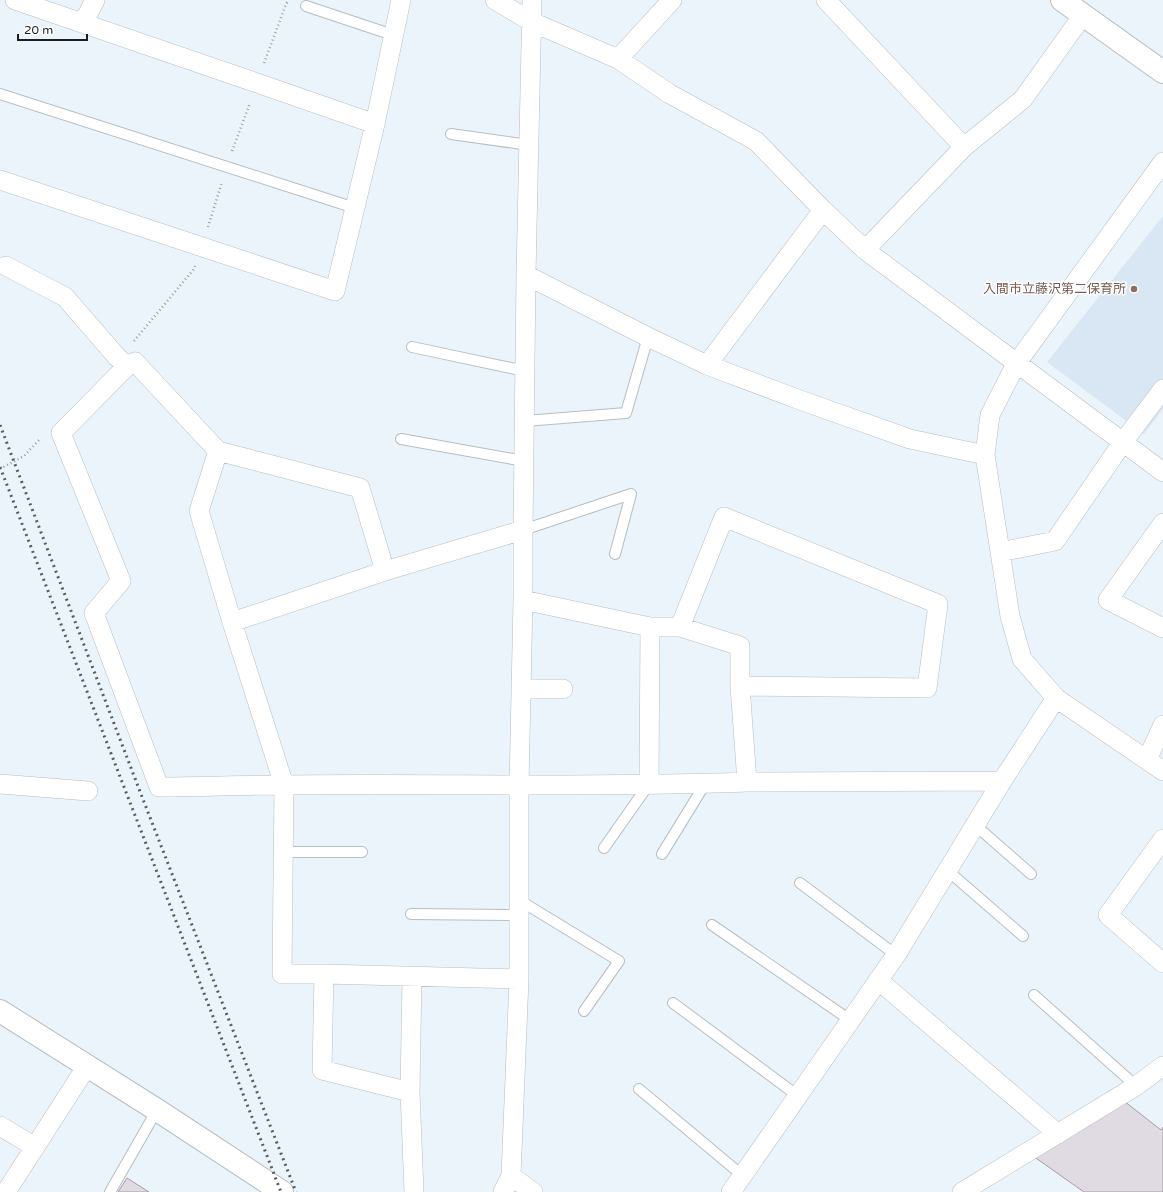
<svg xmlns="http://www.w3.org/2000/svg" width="1163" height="1192" font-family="'Varela Round','Noto Sans JP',sans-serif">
<rect width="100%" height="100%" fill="#ebf3fb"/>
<!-- built -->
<path fill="#d9e7f5" d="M 1163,216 L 1163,409 L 1144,434 L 1047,362 Z"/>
<!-- building -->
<path fill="#e0dae3" stroke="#a49ea6" d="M 1124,1101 L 1161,1130 L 1163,1127 L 1163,1192 L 1084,1192 L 1033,1156 Z
M 127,1178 L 149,1192 L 118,1192 Z"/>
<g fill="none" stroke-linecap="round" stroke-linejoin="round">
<!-- lane casing -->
<g stroke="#b6bec6" stroke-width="12">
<path id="lane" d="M 306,6 L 393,35
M 0,94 L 355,208
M 451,134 L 529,145
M 412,347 L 525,371
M 525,421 L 626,413 L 648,337
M 401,439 L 524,461
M 523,530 L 631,494 L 615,554
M 975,825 L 1031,874
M 604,848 L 649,784
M 283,852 L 362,852
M 662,854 L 705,784
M 947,870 L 1023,936
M 800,883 L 896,955
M 519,900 L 619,961 L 584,1011
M 411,914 L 519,915
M 712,925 L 850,1020
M 1034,995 L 1136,1086
M 673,1003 L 798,1096
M 639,1089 L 743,1176
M 110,1192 L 157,1110"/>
</g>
<!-- street casing -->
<g stroke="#b6bec6" stroke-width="20">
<path id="street" d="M 15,0 L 257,83 L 375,124
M 495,0 L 532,22 L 618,59 L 670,94 L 756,141 L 823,210 L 865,250 L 1163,472
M 826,0 L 964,147
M 83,23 L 95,0
M 618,59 L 672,0
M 1163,162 L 1016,364 L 990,415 L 985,455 L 1010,616 L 1022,659 L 1056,698 L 1163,771
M 0,180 L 335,291 L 375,124 L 401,0
M 865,250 L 964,147 L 1023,99 L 1083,15
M 6,266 L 65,297 L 117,357 L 127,366
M 526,275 L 648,337 L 707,365 L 800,400 L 910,439 L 985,455
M 707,365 L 823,210
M 218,451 L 360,488 L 385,571
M 1163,523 L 1108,600 L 1163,628
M 1000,552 L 1055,541 L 1123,442 L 1163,389
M 523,600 L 650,627 L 680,627 L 740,646 L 740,686 L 927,688 L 938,604 L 724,517 L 680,627
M 232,622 L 385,571 L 523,530
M 740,686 L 747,782
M 521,689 L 563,689
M 1147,760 L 1163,725
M 0,784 L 88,791
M 649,784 L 650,627
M 1163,839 L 1108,915 L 1163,963
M 324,974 L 322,1070 L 410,1092
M 412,977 L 410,1092 L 414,1192
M 519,979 L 324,974 L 282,974 L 284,785 L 232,622 L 199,511 L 218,451 L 135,362 L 127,366 L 61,433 L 121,581 L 94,613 L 159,787 C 200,787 242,785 283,785 C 438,783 592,788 747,782 L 1002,781
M 878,980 L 1058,1134
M 0,1126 L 35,1147
M 511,1176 L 533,1192
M 6,1192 L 87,1066
M 503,1192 L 511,1176 L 519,979 L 519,786 L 523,600 L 523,530 L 526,275 L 532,0
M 731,1192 L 896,955 L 1002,781 L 1056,698
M 962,1192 L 1136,1086 L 1163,1066"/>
</g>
<!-- secondary casing -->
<g stroke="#b6bec6" stroke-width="24">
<path id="secondary" d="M 1062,0 L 1163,72
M 0,1011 L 157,1110 L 282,1192"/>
</g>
<!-- path -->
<path stroke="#989ea4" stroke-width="2.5" stroke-dasharray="1 3" stroke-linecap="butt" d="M 264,63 L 286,4 L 289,0
M 232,151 L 250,103
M 208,227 L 222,182
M 134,341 L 194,269 L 195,266
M 0,469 L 24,456 L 40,439"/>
<!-- lane -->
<use href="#lane" stroke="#fff" stroke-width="10"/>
<!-- street -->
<use href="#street" stroke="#fff" stroke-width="19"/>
<!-- secondary -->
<use href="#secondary" stroke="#fff" stroke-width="22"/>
<!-- rail -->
<path stroke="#595e62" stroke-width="3" stroke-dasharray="2 4" stroke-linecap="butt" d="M 0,425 L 144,802 L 296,1192
M 0,467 L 281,1192"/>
</g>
<!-- markers -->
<circle fill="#8d6e63" stroke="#fff" stroke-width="1.5" cx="1134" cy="289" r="4"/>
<g text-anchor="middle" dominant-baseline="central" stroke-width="3" stroke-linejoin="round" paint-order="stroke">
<!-- education labels -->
<g font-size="13" fill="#785e54" stroke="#fff" text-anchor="end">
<text x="1126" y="289">入間市立藤沢第二保育所</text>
</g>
</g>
<!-- scale -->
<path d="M18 34v6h69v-6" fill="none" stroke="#1b1e20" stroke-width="2"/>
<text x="24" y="34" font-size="12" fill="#1b1e20" stroke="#ffffff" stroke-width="3" paint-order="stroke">20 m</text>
</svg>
